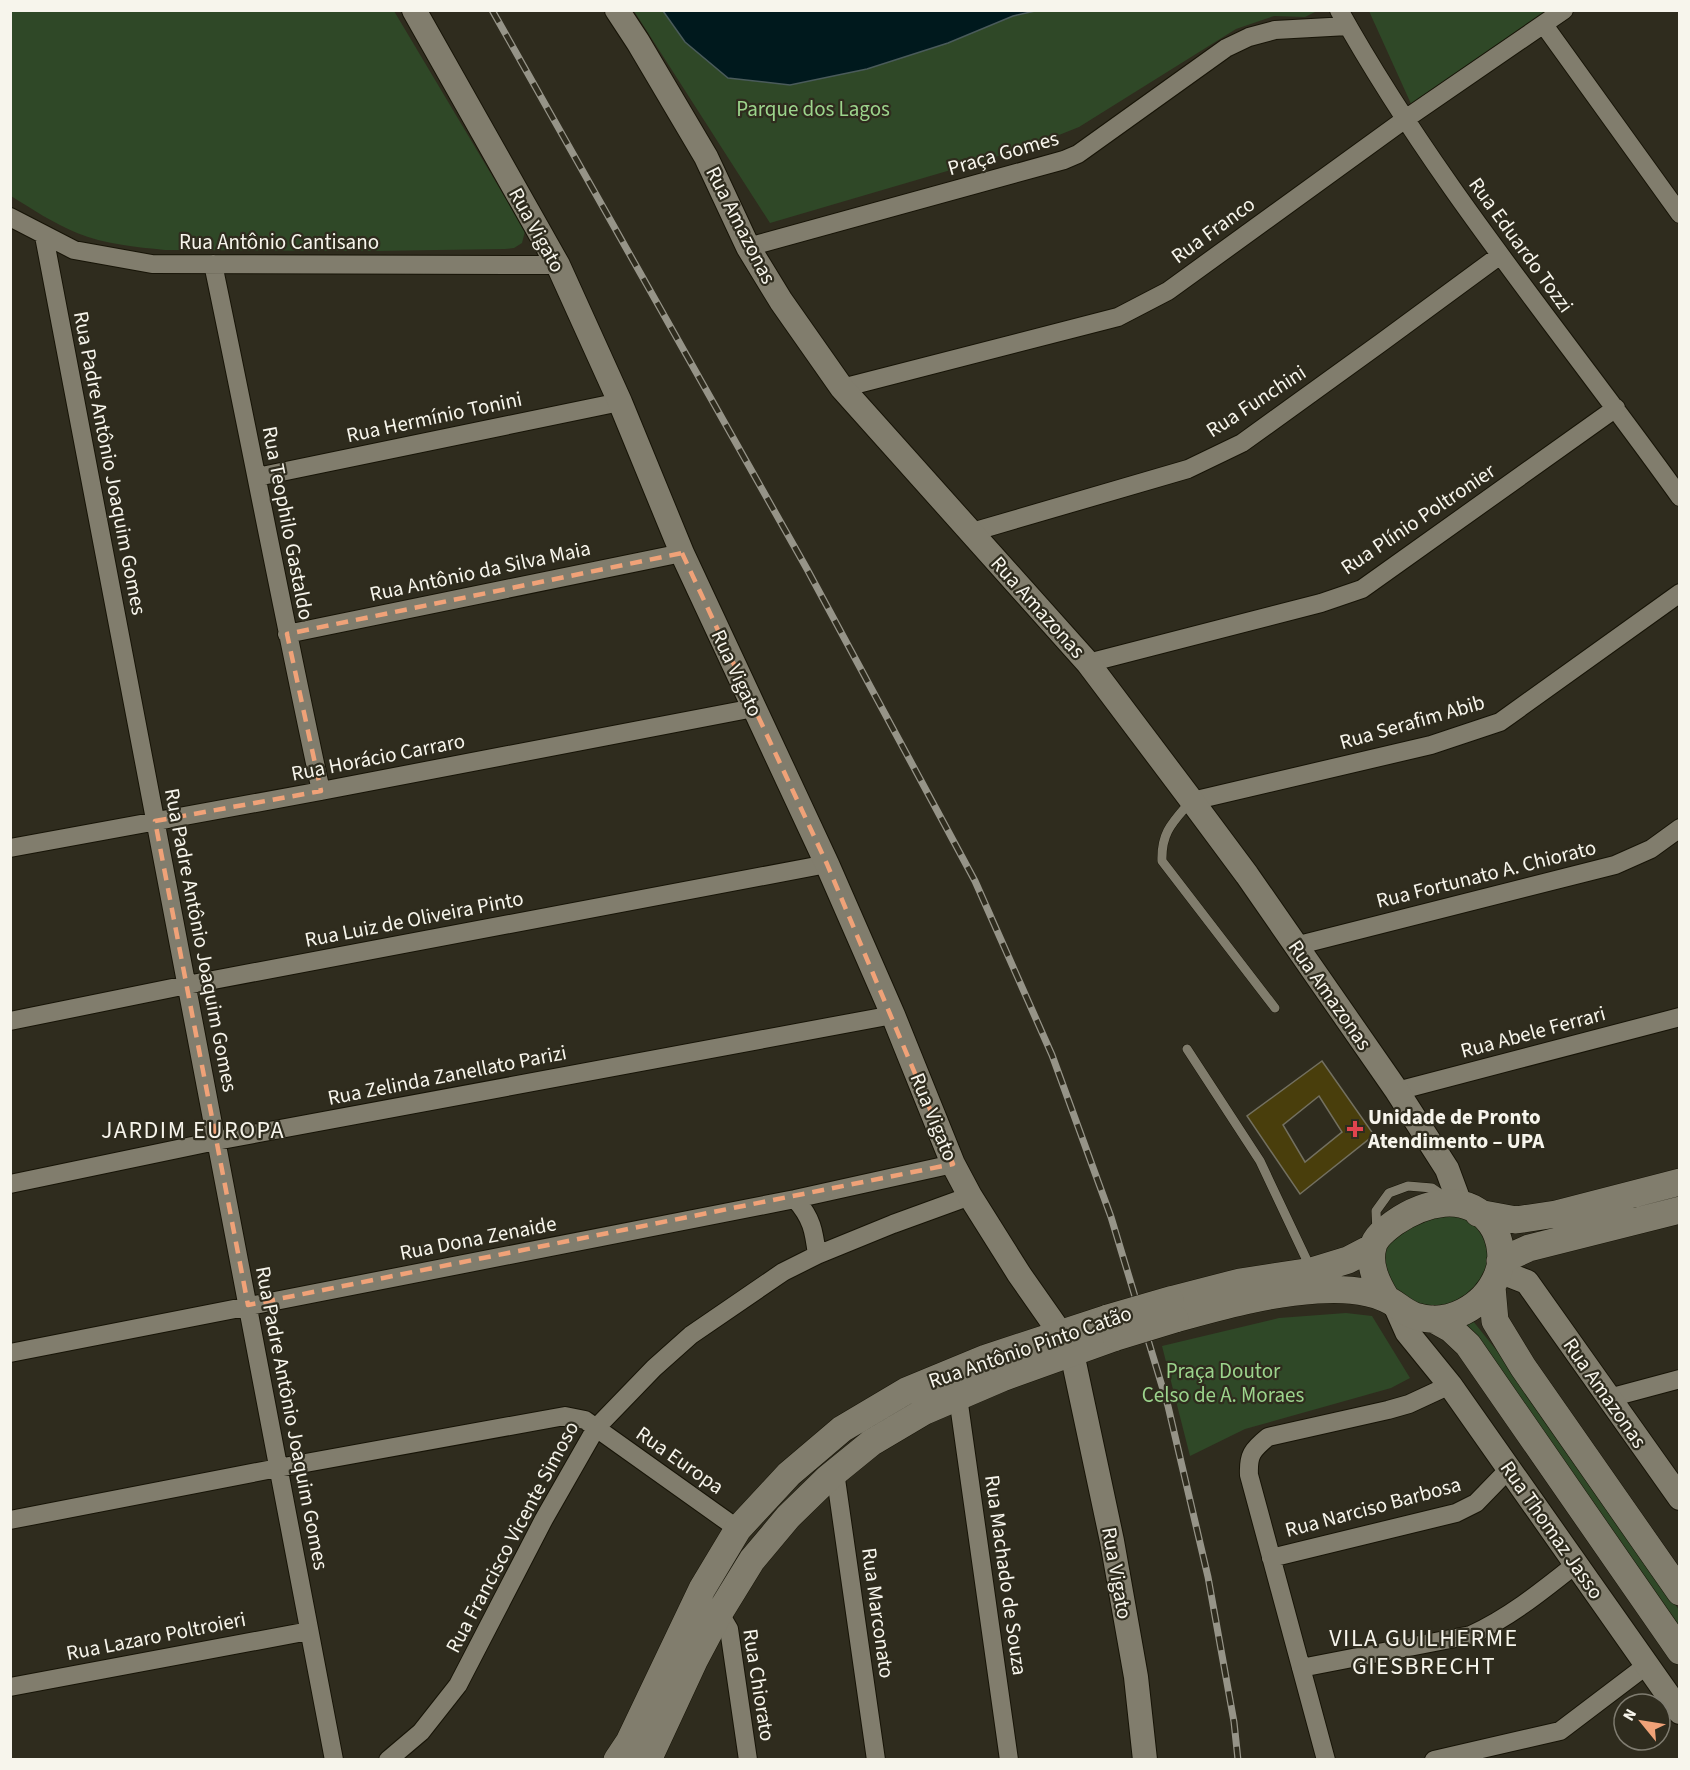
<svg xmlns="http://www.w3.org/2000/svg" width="1690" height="1770" font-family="'Source Sans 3',sans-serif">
<rect width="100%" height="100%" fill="#2f2c1e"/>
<!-- green -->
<path fill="#2f4827" d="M 1319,10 L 1305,17 L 1274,16 L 1236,29 L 1079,127 L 1029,147 L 770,223 L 634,11 Z
M 10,11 L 394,11 L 525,231 L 522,243 L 514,248 L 505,249 L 371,251 L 165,250 C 136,247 104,244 77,233 C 53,223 32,209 11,196 Z
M 1369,11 L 1550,11 L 1412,106 Z
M 1452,1213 L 1470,1219 L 1491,1243 L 1488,1281 L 1451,1310 L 1399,1299 L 1383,1269 L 1385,1252 L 1395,1234 L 1410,1224 Z
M 1346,1313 L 1372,1316 L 1410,1378 L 1391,1388 L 1245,1429 L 1190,1456 L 1162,1346 L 1279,1318 Z
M 1473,1321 L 1517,1376 L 1679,1610 L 1679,1643 L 1458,1326 Z"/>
<!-- water -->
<path fill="#00191d" stroke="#4a5b5b" stroke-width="1.5" d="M 663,11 L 1035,11 L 1013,16 L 948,43 L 867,69 L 790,85 L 728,78 L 685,42 Z"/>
<!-- building -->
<path fill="#493e0c" stroke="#737060" stroke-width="1.5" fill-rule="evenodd" d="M 1322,1061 L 1374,1135 L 1300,1194 L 1247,1116 ZM 1319,1096 L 1342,1132 L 1305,1162 L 1283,1125 Z"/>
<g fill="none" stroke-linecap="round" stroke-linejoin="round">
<!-- service casing -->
<g stroke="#171407" stroke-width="10">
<path id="service" d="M 1191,801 C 1173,822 1161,832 1162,861 L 1275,1008
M 1187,1049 L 1260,1161 L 1311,1269
M 1377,1232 L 1376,1211 L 1389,1193 L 1408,1186 L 1432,1188 L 1445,1197"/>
</g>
<!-- minor casing -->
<g stroke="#171407" stroke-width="20">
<path id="minor" d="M 1339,10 C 1436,184 1565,336 1680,497
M 1544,25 L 1680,214
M 10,217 L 74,250 L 152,264 L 558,265
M 44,236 L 334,1760
M 748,247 L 1064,160 L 1078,154 L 1226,48 L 1249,37 L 1275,30 L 1348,26
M 213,264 C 250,440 283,616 321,791
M 842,388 L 1118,317 L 1168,291 L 1404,120 L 1564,10
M 257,477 L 620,402
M 972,532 L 1188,469 L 1242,443 L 1382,342 L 1499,256
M 287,634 L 682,553
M 1088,663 L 1321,603 L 1362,589 L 1616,408
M 1192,801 L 1431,745 L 1500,722 L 1680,593
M 10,848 L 321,791 L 754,708
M 1295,946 L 1615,865 L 1651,849 L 1680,828
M 10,1021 L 187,985 L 827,864
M 1397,1091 L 1680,1017
M 10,1184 L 216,1141 L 893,1015
M 795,1199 C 812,1218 814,1231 817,1255
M 10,1353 L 795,1199 L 953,1164
M 958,1397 L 1009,1760
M 1609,1398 L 1680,1379
M 835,1472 L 876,1760
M 10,1520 L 278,1468 L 565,1416 L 585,1420 L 738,1529
M 1271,1558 L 1456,1513 L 1476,1503 L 1509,1469
M 716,1607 L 729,1629 L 748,1760
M 1301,1668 L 1471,1635 C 1510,1617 1542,1591 1576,1564
M 10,1687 L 309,1631
M 388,1760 L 421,1732 L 458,1685 L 544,1519 L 596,1428 L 654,1368 L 691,1335 L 783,1272 L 817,1255 L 893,1224 L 970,1196
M 1326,1760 L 1249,1475 C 1248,1455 1252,1450 1268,1437 L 1388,1410 L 1409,1404 L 1450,1385
M 1434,1760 L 1560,1731 L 1647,1665"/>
</g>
<!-- tertiary casing -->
<g stroke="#171407" stroke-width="26">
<path id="tertiary" d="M 414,10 L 558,265 L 620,402 L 682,553 L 827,864 L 893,1015 L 953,1164 L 970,1196 L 1019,1274 L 1061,1334
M 617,10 L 638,42 L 706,157 L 748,247 L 781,301 L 842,388 L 1088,663 L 1192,801 L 1247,875 L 1397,1091 L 1447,1169 L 1460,1204
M 1499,1271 L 1527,1282 L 1680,1498
M 1395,1305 L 1407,1332 L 1450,1385 L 1680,1712
M 1072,1353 L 1112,1541 L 1136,1677 L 1145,1760"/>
</g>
<!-- secondary casing -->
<g stroke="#171407" stroke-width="28">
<path id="secondary" d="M 1478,1213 L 1516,1220 L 1556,1214 L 1680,1182
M 1500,1261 L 1529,1248 L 1680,1210
M 1492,1287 L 1495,1321 L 1523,1367 L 1680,1592
M 1170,1300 L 1240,1282 L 1312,1271 L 1348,1260 L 1373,1247
M 1175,1319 C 1222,1306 1269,1293 1317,1290 C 1340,1289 1363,1289 1384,1298 C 1395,1302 1403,1312 1415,1316 C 1448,1327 1484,1307 1497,1276 C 1504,1261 1501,1238 1491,1224 C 1466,1190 1423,1203 1394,1223 C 1386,1229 1375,1237 1373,1247 C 1368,1265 1377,1283 1386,1298
M 1433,1319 L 1451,1329 L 1468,1345 L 1680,1651
M 617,1760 L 629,1742 L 702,1589 L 738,1529 L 789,1474 L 842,1429 L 906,1391 L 986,1358 L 1108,1318
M 648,1760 L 694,1661 L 720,1612 L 752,1560 L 788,1517 L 828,1478 L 871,1443 L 925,1411 L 1002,1378 L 1116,1337"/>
</g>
<!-- service -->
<use href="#service" stroke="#817d6d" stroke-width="9"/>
<!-- minor -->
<use href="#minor" stroke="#817d6d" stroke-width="18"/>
<!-- tertiary -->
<use href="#tertiary" stroke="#817d6d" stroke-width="24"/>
<!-- secondary -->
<use href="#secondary" stroke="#817d6d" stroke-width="27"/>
<!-- rail casing -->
<g stroke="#969488" stroke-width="7">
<path id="rail" d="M 492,10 L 807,569 L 975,881 L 1052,1055 L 1111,1217 L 1168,1406 L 1208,1577 L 1234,1722 L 1238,1760"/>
</g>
<!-- rail -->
<use href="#rail" stroke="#2f2c1e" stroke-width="4.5" stroke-dasharray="14" stroke-linecap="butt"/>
<!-- secondary-bridge casing -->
<g stroke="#171407" stroke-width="28" stroke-linecap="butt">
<path id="secondary-bridge" d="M 1108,1318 L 1170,1300
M 1116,1337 L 1175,1319"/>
</g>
<!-- secondary-bridge -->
<use href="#secondary-bridge" stroke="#817d6d" stroke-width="27"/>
</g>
<!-- marked area -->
<path fill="none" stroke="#f0a278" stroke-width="4.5" stroke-dasharray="12 8" stroke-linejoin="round" d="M 682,553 L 827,864 L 953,1164 L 248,1305 L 155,821 L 321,791 L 287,634 Z"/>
<!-- markers -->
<path fill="#e0444e" stroke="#2f2c1e" stroke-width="2" d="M1352 1120h6v6h6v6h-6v6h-6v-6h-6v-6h6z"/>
<g text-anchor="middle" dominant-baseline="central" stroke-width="4.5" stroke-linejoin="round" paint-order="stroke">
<!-- park labels -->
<g font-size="21" fill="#9cd48c" stroke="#2f2c1e">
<text x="813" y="109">Parque dos Lagos</text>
<text x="1223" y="1371">Praça Doutor<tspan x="1223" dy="24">Celso de A. Moraes</tspan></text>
</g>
<!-- street labels -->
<g font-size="21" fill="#f7f5ec" stroke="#2f2c1e">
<text transform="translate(1003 153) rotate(-16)">Praça Gomes</text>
<text transform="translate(741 225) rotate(63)">Rua Amazonas</text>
<text transform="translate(537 230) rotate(61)">Rua Vigato</text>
<text transform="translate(1213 230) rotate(-36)">Rua Franco</text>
<text x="279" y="242">Rua Antônio Cantisano</text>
<text transform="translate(1521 245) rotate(54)">Rua Eduardo Tozzi</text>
<text transform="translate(1256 401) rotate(-33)">Rua Funchini</text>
<text transform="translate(434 417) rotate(-12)">Rua Hermínio Tonini</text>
<text transform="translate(110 463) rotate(79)">Rua Padre Antônio Joaquim Gomes</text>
<text transform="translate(1418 519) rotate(-34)">Rua Plínio Poltronier</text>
<text transform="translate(288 523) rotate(79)">Rua Teophilo Gastaldo</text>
<text transform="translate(480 571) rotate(-12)">Rua Antônio da Silva Maia</text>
<text transform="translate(1038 607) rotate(48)">Rua Amazonas</text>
<text transform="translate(737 673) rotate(65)">Rua Vigato</text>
<text transform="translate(1412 722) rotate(-16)">Rua Serafim Abib</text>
<text transform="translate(378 757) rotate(-11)">Rua Horácio Carraro</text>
<text transform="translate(1486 874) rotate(-14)">Rua Fortunato A. Chiorato</text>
<text transform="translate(414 919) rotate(-11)">Rua Luiz de Oliveira Pinto</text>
<text transform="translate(201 940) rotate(79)">Rua Padre Antônio Joaquim Gomes</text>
<text transform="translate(1330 995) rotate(55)">Rua Amazonas</text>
<text transform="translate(1533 1032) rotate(-15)">Rua Abele Ferrari</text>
<text transform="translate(447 1075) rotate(-11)">Rua Zelinda Zanellato Parizi</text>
<text transform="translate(934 1117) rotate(68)">Rua Vigato</text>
<text transform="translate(478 1238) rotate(-11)">Rua Dona Zenaide</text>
<text transform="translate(1030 1347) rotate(-19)">Rua Antônio Pinto Catão</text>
<text transform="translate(1605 1393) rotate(55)">Rua Amazonas</text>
<text transform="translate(292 1418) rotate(79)">Rua Padre Antônio Joaquim Gomes</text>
<text transform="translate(680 1460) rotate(35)">Rua Europa</text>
<text transform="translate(1373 1507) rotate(-15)">Rua Narciso Barbosa</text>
<text transform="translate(1552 1530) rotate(55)">Rua Thomaz Jasso</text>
<text transform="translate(512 1537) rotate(-62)">Rua Francisco Vicente Simoso</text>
<text transform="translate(1117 1573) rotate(80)">Rua Vigato</text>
<text transform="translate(1006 1575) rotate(82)">Rua Machado de Souza</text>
<text transform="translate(878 1613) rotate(82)">Rua Marconato</text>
<text transform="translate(156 1636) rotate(-11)">Rua Lazaro Poltroieri</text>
<text transform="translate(759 1685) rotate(81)">Rua Chiorato</text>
</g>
<!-- poi labels -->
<g font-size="21" font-weight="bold" fill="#f7f5ec" stroke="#2f2c1e" text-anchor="start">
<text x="1368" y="1117">Unidade de Pronto<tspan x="1368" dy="24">Atendimento – UPA</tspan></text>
</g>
<!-- quarter labels -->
<g font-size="24" letter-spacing="1.5" fill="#f7f5ec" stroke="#2f2c1e">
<text x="193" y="1130">JARDIM EUROPA</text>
<text x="1424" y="1638">VILA GUILHERME<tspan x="1424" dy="28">GIESBRECHT</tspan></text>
</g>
</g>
<!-- border -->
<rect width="1690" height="1770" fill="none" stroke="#f7f5ec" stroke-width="24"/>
<!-- north arrow -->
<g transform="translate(1642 1722) rotate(300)"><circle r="28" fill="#2f2c1e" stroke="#7f7c70" stroke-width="1.5"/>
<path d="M0-4.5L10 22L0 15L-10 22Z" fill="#f0a278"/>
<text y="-9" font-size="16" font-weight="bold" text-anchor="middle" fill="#f7f5ec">N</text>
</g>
</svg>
